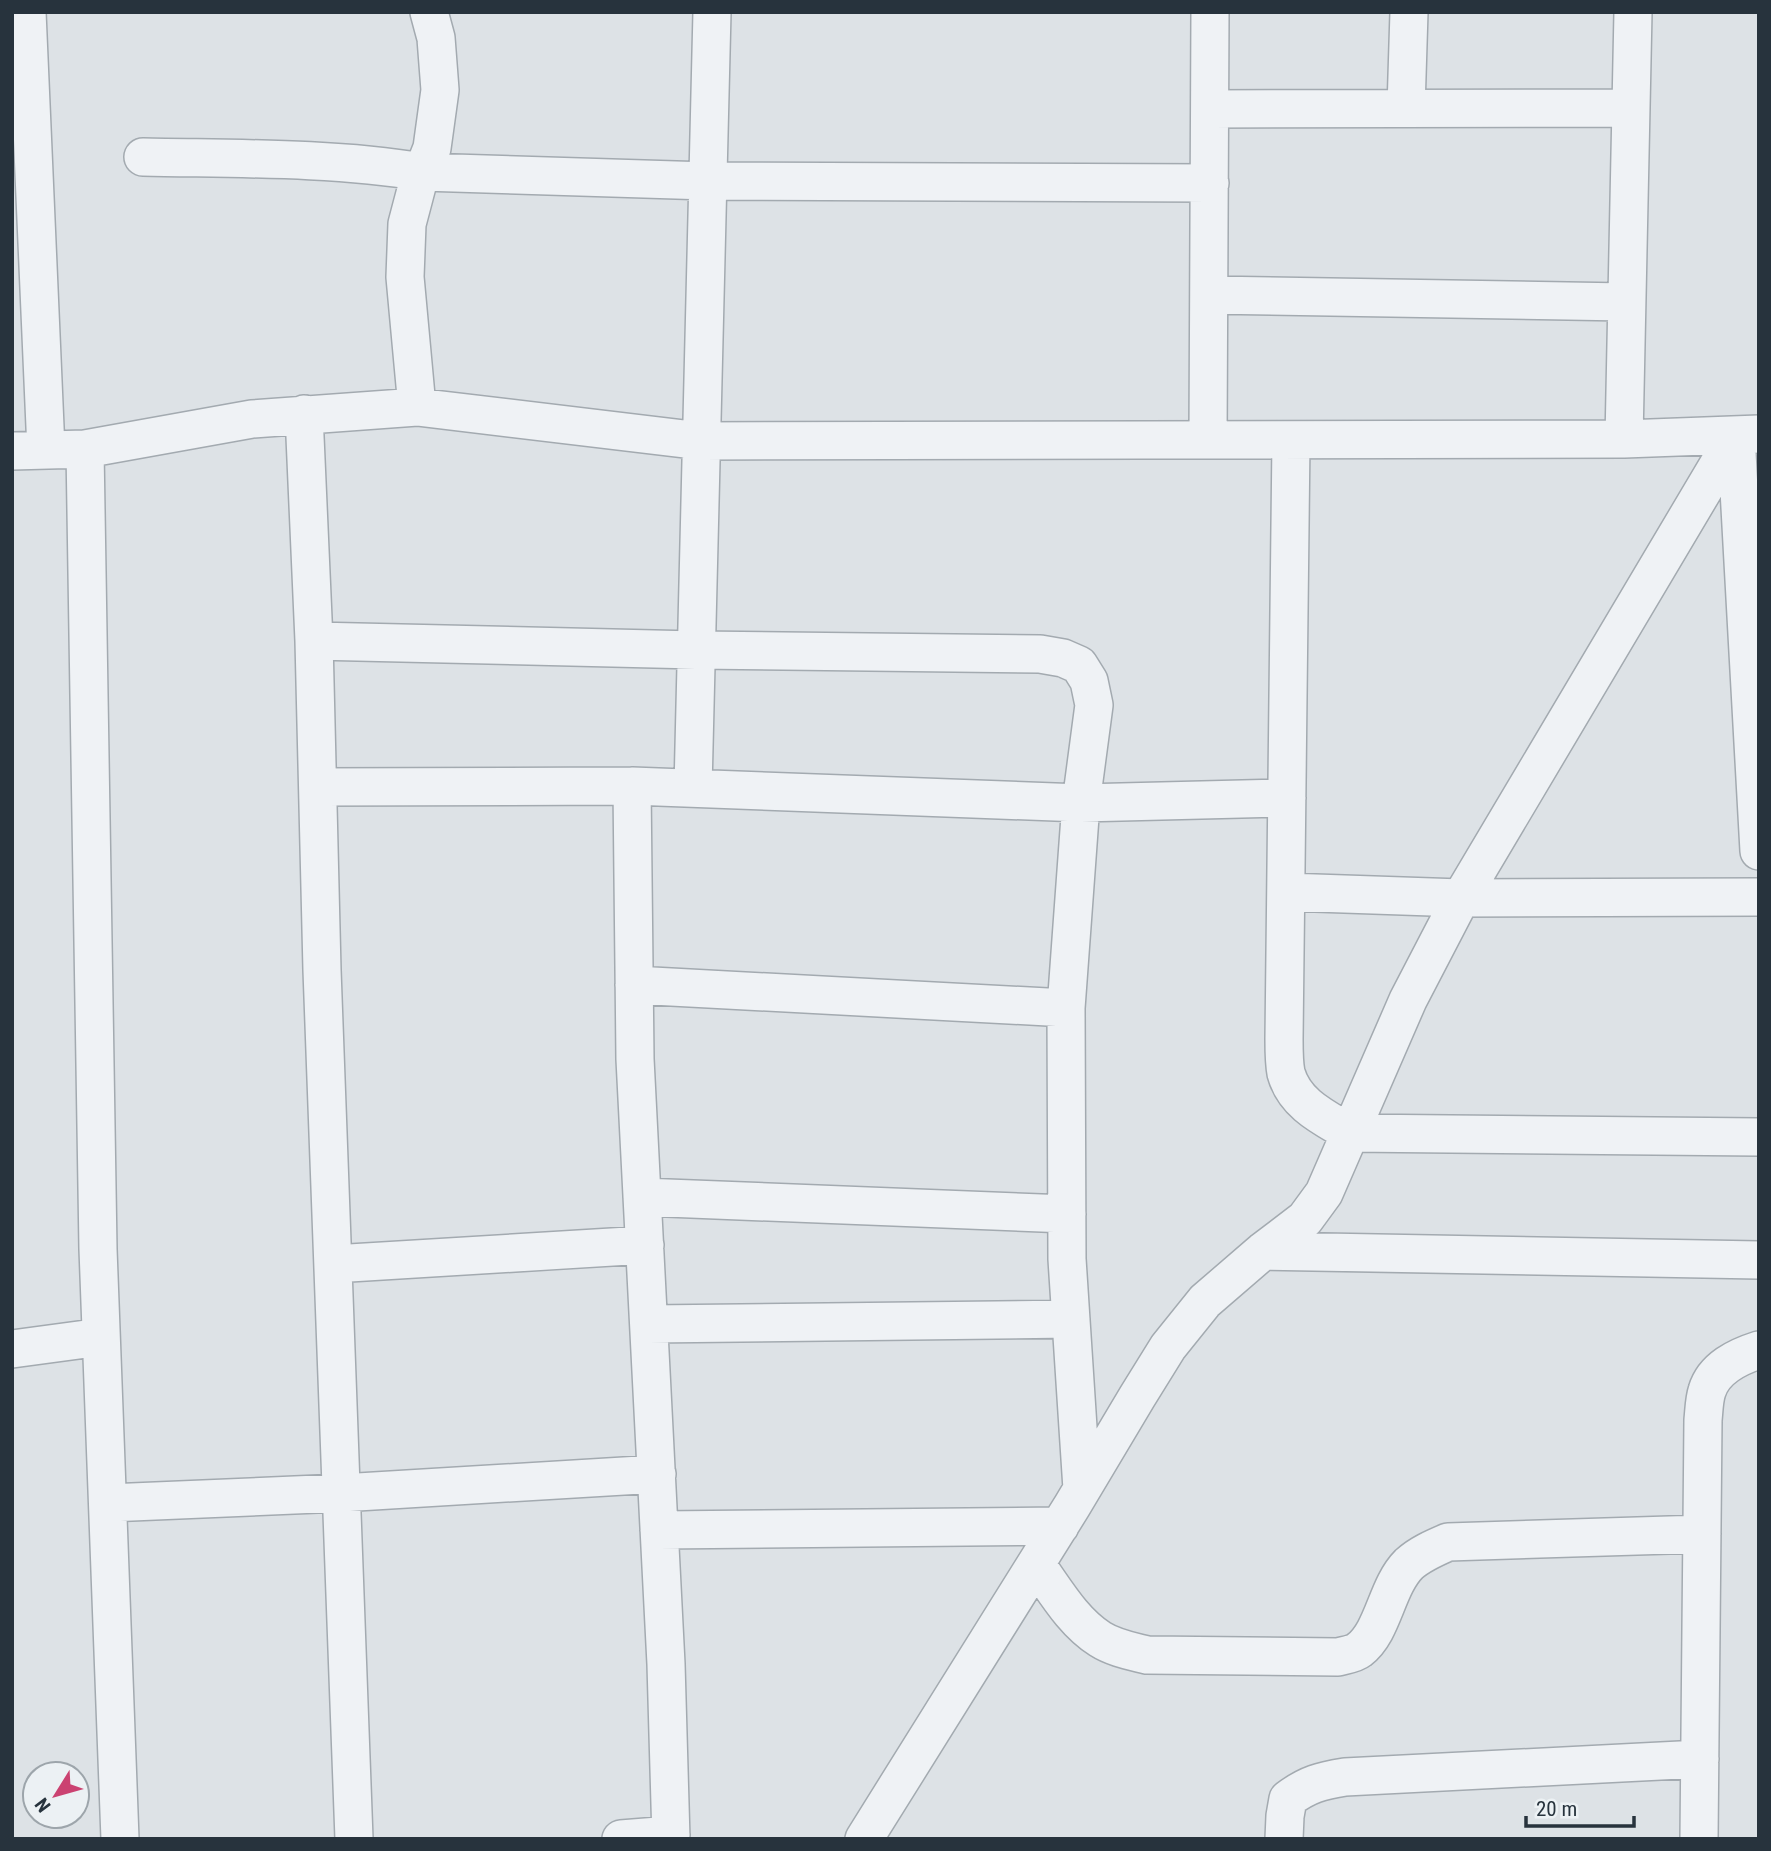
<svg xmlns="http://www.w3.org/2000/svg" width="1771" height="1851" font-family="'Roboto Condensed',sans-serif">
<rect width="100%" height="100%" fill="#dde2e6"/>
<g fill="none" stroke-linecap="round" stroke-linejoin="round">
<!-- minor casing -->
<g stroke="#a3aab0" stroke-width="40">
<path id="minor" d="M 27,12 L 46,450
M 1406,108 L 1409,12
M 1210,109 L 1631,108
M 143,157 C 236,159 331,157 422,172 L 708,181 L 1210,183
M 1209,295 L 1626,302
M 417,407 L 405,277 L 407,224 L 417,186 L 432,148 L 440,90 L 436,38 L 429,12
M 304,414 L 314,641 L 322,970 L 354,1839
M 1736,435 L 1759,851
M 1624,439 L 1633,12
M 1208,440 L 1210,12
M 1291,440 L 1284,1039 C 1284,1050 1284,1063 1286,1073 C 1295,1105 1325,1118 1350,1133 L 1759,1137
M 85,449 L 98,1249 L 120,1839
M 12,451 L 85,449 L 252,419 L 417,407 L 701,441 L 1624,439 L 1759,434
M 314,641 L 696,650 L 1040,654 L 1063,658 L 1079,665 L 1089,681 L 1094,705 L 1081,803 L 1066,1008 L 1067,1259 L 1082,1489
M 632,786 L 635,1059 L 666,1664 L 671,1839
M 318,787 L 632,786 L 1081,803 L 1287,798
M 693,788 L 712,12
M 1286,892 L 1461,898 L 1759,897
M 634,985 L 1066,1008
M 642,1197 L 1067,1214
M 1263,1251 L 1759,1260
M 333,1264 L 645,1245
M 649,1324 L 1071,1319
M 12,1349 L 101,1337
M 108,1503 L 341,1493 L 657,1474
M 659,1530 L 1060,1526
M 1036,1564 C 1055,1590 1072,1621 1100,1639 C 1114,1648 1131,1651 1147,1655 L 1338,1657 C 1345,1655 1354,1654 1359,1650 C 1384,1631 1386,1587 1409,1564 C 1420,1554 1434,1548 1448,1542 L 1702,1534
M 621,1839 L 671,1835
M 864,1839 L 1072,1506 L 1137,1397 L 1168,1347 L 1205,1301 L 1263,1251 L 1305,1219 L 1324,1193 L 1408,1000 L 1461,898 L 1736,435
M 1284,1839 L 1285,1816 L 1288,1799 C 1308,1784 1321,1781 1345,1777 L 1700,1759
M 1699,1839 L 1703,1420 C 1704,1411 1704,1400 1707,1391 C 1714,1368 1737,1357 1759,1350"/>
</g>
<!-- minor -->
<use href="#minor" stroke="#eff2f5" stroke-width="37"/>
</g>
<!-- border -->
<rect width="1771" height="1851" fill="none" stroke="#27333d" stroke-width="28"/>
<!-- north arrow -->
<g transform="translate(56 1795) rotate(233)"><circle r="33" fill="#ecf1f4" stroke="#9da5ab" stroke-width="2"/>
<path d="M0-5L12 26L0 18L-12 26Z" fill="#cb4271"/>
<text y="-10" font-size="19" font-weight="bold" text-anchor="middle" fill="#27333d">N</text>
</g>
<!-- scale -->
<path d="M1526 1816v10h108v-10" fill="none" stroke="#27333d" stroke-width="3.5"/>
<text x="1536" y="1816" font-size="21" fill="#27333d" stroke="#ecf1f4" stroke-width="5" paint-order="stroke">20 m</text>
</svg>
